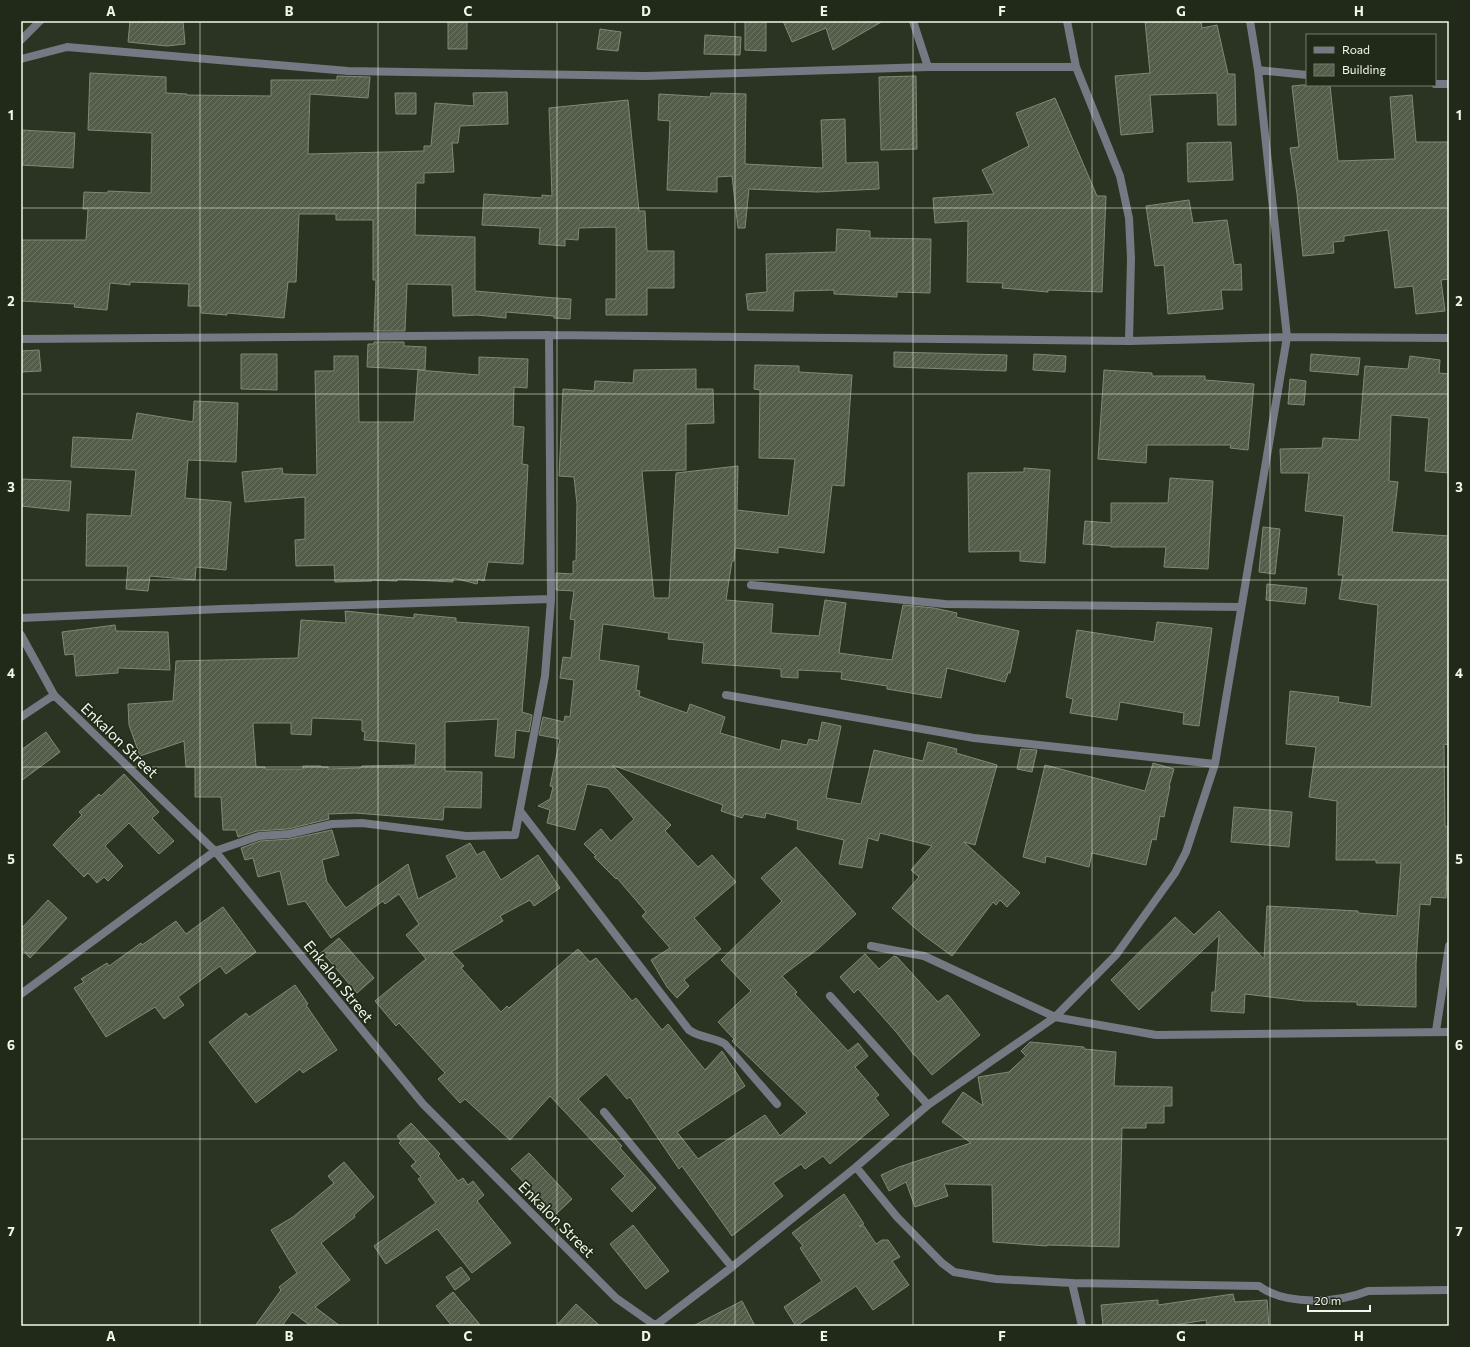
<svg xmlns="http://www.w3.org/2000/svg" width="1470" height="1347" font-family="Commissioner,sans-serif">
<defs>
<pattern id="building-hatch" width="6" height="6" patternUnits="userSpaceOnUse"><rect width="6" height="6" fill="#535d49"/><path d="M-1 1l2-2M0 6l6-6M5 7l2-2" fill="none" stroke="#6c7563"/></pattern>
</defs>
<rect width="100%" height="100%" fill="#2b3422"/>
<!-- building -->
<path fill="url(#building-hatch)" stroke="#7f8a75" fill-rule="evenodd" d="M 130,21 L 183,21 L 185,44 L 167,46 L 128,42 Z
M 448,21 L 467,21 L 467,49 L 448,49 Z
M 745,21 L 766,21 L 766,51 L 745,50 Z
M 783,21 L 883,21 L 833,50 L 826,28 L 792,42 Z
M 1145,21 L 1201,21 L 1202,28 L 1217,25 L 1228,74 L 1235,74 L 1236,125 L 1218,125 L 1217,93 L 1150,95 L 1153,132 L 1121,135 L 1115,76 L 1150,73 Z
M 600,29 L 621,32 L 618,51 L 597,49 Z
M 705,35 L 741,37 L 740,55 L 704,54 Z
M 90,73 L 166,77 L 166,93 L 187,94 L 187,95 L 271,96 L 271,80 L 337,80 L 337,76 L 370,77 L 368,98 L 310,94 L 308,154 L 424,151 L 424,146 L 431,146 L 435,103 L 474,106 L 473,93 L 507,92 L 508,124 L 460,126 L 458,143 L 452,143 L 454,172 L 424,173 L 424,183 L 416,183 L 415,235 L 475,237 L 475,291 L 555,298 L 571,299 L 570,319 L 554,318 L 554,316 L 506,312 L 506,318 L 477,315 L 453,316 L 452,285 L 407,284 L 405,331 L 374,331 L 376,280 L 373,280 L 373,220 L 336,220 L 336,214 L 299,214 L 296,282 L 288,282 L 284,318 L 227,313 L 227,315 L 201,313 L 201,306 L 188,306 L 189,284 L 130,282 L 130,285 L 110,283 L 107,310 L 74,307 L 75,304 L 21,301 L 21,240 L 86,240 L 88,209 L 83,209 L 84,192 L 108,193 L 108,191 L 151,193 L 152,133 L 88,130 Z
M 916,76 L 917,149 L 881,150 L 879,77 Z
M 1302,85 L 1330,85 L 1338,161 L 1395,159 L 1390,97 L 1412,95 L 1416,142 L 1449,142 L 1449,279 L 1441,280 L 1445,311 L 1416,314 L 1413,286 L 1395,288 L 1388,230 L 1344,236 L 1344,241 L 1333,242 L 1334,253 L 1303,256 L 1297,194 L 1290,148 L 1299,147 L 1292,86 Z
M 395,93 L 416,93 L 416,114 L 396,114 Z
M 711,93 L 746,94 L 745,164 L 823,168 L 821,120 L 845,119 L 846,163 L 878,162 L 879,189 L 817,192 L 749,189 L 745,228 L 738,228 L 732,176 L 717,177 L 717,192 L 667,190 L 670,121 L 658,120 L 659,94 L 710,97 Z
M 1055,98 L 1097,196 L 1106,196 L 1102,292 L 1048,290 L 1048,292 L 1002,288 L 1003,283 L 967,282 L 968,221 L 935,223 L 933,198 L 994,194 L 982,170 L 1029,146 L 1016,113 Z
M 628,100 L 639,211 L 645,211 L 647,251 L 674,251 L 674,288 L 647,288 L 647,315 L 606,315 L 606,299 L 616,299 L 616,227 L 579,228 L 578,240 L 565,239 L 565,246 L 539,244 L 540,228 L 482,225 L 484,194 L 542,198 L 542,195 L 552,196 L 549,108 Z
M 21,130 L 75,133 L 73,168 L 21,165 Z
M 1231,142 L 1233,180 L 1188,182 L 1187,143 Z
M 1189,200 L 1193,223 L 1227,220 L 1234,265 L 1241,264 L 1242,290 L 1221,290 L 1223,309 L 1168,314 L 1164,265 L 1155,266 L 1146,206 Z
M 837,229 L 870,231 L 870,238 L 931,239 L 930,293 L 897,292 L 897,297 L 834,294 L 834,290 L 794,291 L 793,311 L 748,310 L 746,294 L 767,292 L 766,254 L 836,252 Z
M 374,342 L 404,342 L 404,346 L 426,347 L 425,370 L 367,367 L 368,344 L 374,344 Z
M 39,350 L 41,371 L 21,372 L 21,351 Z
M 894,352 L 1007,355 L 1006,371 L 894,367 Z
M 241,354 L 277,354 L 277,390 L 241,389 Z
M 1034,354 L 1066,356 L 1065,372 L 1033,370 Z
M 1311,354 L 1360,358 L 1358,375 L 1310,371 Z
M 334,356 L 358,356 L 359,422 L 414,422 L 418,370 L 479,375 L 479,357 L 528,359 L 527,388 L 514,387 L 513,426 L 524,427 L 522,464 L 528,465 L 523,564 L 488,562 L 484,581 L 478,579 L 477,584 L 453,578 L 453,582 L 397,579 L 397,581 L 371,580 L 372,581 L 335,582 L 334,565 L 296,566 L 295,540 L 305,539 L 305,497 L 245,502 L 242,472 L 282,468 L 283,474 L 317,475 L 315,371 L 334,371 Z
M 1410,356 L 1440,360 L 1439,373 L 1449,374 L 1449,473 L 1425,471 L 1429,418 L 1391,415 L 1389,481 L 1398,482 L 1392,532 L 1449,536 L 1449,745 L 1444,744 L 1445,826 L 1449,827 L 1449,876 L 1447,876 L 1446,898 L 1431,897 L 1430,905 L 1420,904 L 1416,963 L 1416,1007 L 1357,1005 L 1357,1002 L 1304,1001 L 1245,994 L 1244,1013 L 1211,1011 L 1212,992 L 1215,992 L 1219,935 L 1139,1010 L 1111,980 L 1175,917 L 1194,935 L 1219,911 L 1264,959 L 1267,906 L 1358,911 L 1358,913 L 1397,916 L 1401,863 L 1376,863 L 1376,860 L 1336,860 L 1337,801 L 1309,797 L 1316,747 L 1286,744 L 1290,691 L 1339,697 L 1338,702 L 1371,707 L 1378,605 L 1339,599 L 1343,575 L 1338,575 L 1344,516 L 1305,511 L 1309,473 L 1281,473 L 1280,449 L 1322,448 L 1323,438 L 1359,440 L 1365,366 L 1408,369 Z
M 755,365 L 799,366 L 799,372 L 852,375 L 844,486 L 832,485 L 824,553 L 778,547 L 778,553 L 735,548 L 734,561 L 732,561 L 726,600 L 773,604 L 771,633 L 819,636 L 825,600 L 846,603 L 839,653 L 892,660 L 903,605 L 934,608 L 957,613 L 956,617 L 1019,631 L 1010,673 L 1008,673 L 1005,682 L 947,668 L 941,698 L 887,689 L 887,686 L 841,679 L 842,672 L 798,670 L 798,678 L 781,677 L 781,669 L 702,663 L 704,643 L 668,639 L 669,633 L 603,624 L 599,660 L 639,666 L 636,690 L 640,691 L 639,696 L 687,713 L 690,704 L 725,717 L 720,733 L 780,750 L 782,740 L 807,745 L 809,739 L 818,741 L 822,722 L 841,726 L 826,798 L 861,804 L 874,750 L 923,761 L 928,742 L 957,749 L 956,753 L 997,765 L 975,845 L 964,842 L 1020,893 L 1007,907 L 1000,900 L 996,905 L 993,902 L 952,956 L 922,934 L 892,908 L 919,877 L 911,870 L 932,846 L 880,833 L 878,841 L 868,838 L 862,868 L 839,864 L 844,840 L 797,829 L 798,821 L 766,813 L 765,818 L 744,814 L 742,818 L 721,811 L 723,805 L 612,765 L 671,825 L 665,831 L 698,867 L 712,855 L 736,882 L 694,918 L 721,949 L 684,980 L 689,986 L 677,998 L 667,987 L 651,960 L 670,948 L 642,916 L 646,912 L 617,878 L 616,879 L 594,857 L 596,856 L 584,844 L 601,829 L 611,841 L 634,819 L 608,788 L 587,784 L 575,830 L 547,823 L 550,810 L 538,806 L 550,799 L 553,787 L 550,786 L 560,739 L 539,735 L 543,717 L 564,722 L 565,716 L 570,717 L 574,680 L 560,678 L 563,657 L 571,658 L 575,620 L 570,619 L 574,591 L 556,590 L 556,573 L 573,574 L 573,561 L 576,561 L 577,504 L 574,477 L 559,476 L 563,389 L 594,391 L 595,381 L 633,383 L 634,370 L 696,369 L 696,389 L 713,389 L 714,423 L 686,424 L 686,470 L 642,471 L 654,598 L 669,598 L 676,473 L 738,466 L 737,510 L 788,516 L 795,459 L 759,458 L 760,390 L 754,389 Z
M 1104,370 L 1152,373 L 1152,376 L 1205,376 L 1205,380 L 1254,384 L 1248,450 L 1230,448 L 1231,445 L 1147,445 L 1146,463 L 1098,459 Z
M 1290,379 L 1306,381 L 1304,405 L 1288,404 Z
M 194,401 L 238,403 L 236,462 L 188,460 L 185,498 L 231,502 L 226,570 L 196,567 L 195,580 L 150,576 L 148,591 L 126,589 L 128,566 L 86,566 L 87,514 L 131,516 L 136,470 L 71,467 L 73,437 L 132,440 L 137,413 L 193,422 Z
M 1024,468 L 1050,470 L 1045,563 L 1020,561 L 1020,551 L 969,552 L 968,473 L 1024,472 Z
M 1170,478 L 1213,481 L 1208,569 L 1164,567 L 1166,547 L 1111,547 L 1111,546 L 1083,544 L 1085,521 L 1111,523 L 1111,503 L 1168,503 Z
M 21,479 L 71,481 L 69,511 L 21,506 Z
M 1263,527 L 1280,529 L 1275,574 L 1259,572 Z
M 1267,584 L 1307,588 L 1305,604 L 1266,600 Z
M 345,611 L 414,618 L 414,614 L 456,618 L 456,622 L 529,627 L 522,712 L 532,715 L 529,732 L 516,730 L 514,758 L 495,756 L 498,719 L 445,722 L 445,771 L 482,772 L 481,808 L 444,807 L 443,820 L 355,813 L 328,814 L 329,819 L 288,829 L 257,831 L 238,837 L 236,830 L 223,830 L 221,797 L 195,797 L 195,767 L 186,767 L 184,741 L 140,756 L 129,725 L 128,704 L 173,701 L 176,661 L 298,658 L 301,620 L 346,623 ZM 312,718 L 362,720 L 362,731 L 365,732 L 364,740 L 416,744 L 415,765 L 362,766 L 361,768 L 328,769 L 328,767 L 321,767 L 321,766 L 303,766 L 303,769 L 265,769 L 265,767 L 256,767 L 253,723 L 291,723 L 291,734 L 311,735 Z
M 1157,622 L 1212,628 L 1199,726 L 1183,724 L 1184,713 L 1120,702 L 1117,720 L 1070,713 L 1073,699 L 1066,697 L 1077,630 L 1154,642 Z
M 115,625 L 116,631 L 168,632 L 170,670 L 118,668 L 118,673 L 76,676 L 74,654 L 65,655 L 62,632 Z
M 46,732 L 60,752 L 21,781 L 21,750 Z
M 1021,749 L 1037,750 L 1032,772 L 1017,769 Z
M 1153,763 L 1174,769 L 1169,786 L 1170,786 L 1164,817 L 1160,816 L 1156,840 L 1152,839 L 1146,865 L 1092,853 L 1089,867 L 1046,856 L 1045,863 L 1023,857 L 1045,765 L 1145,791 Z
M 124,774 L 159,812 L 152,818 L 174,841 L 159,854 L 129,823 L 105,846 L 123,866 L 108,881 L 104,877 L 97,883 L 88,873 L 84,877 L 53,845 L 64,833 L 82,815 L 79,812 L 99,794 L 101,796 Z
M 1234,807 L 1292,812 L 1289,847 L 1231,842 Z
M 332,830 L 339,855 L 322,860 L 327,882 L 346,908 L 408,864 L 418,899 L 457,877 L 446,856 L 470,843 L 477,855 L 484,851 L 501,880 L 538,855 L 560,888 L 534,906 L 530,900 L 500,916 L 503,921 L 451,952 L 464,966 L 461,968 L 501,1012 L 507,1006 L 509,1008 L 578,949 L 590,962 L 596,958 L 632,1001 L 636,998 L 662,1030 L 668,1024 L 705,1070 L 722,1051 L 745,1086 L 677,1132 L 698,1159 L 765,1115 L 780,1136 L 807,1113 L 732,1041 L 734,1039 L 718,1022 L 751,991 L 721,960 L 782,901 L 761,878 L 796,847 L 856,914 L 819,948 L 782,976 L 797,992 L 795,994 L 848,1051 L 858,1043 L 868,1056 L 855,1067 L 879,1095 L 875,1098 L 889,1115 L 830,1164 L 823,1156 L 805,1169 L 801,1164 L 773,1183 L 783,1196 L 732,1236 L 682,1166 L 679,1169 L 630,1097 L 627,1099 L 606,1074 L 578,1099 L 622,1146 L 620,1148 L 656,1188 L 632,1212 L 611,1189 L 625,1176 L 550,1096 L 510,1140 L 465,1099 L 460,1103 L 438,1079 L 445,1073 L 399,1023 L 396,1026 L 375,1001 L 426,959 L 406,935 L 419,924 L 399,894 L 385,904 L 383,901 L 331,938 L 305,901 L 288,905 L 280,871 L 258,877 L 253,858 L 245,860 L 241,848 L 260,841 L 290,839 Z
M 48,900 L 67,918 L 30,958 L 21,948 L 21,929 Z
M 223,907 L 256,952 L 226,974 L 220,966 L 178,997 L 184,1005 L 164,1019 L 155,1007 L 106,1037 L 74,988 L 84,982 L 81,979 L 107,963 L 109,966 L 141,943 L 142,945 L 176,921 L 186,934 Z
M 339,938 L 374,978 L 357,993 L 322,952 Z
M 865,954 L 879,969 L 894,956 L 897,957 L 938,1002 L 947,995 L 949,996 L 980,1035 L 932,1075 L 915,1055 L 914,1055 L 897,1033 L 858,989 L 854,993 L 840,977 Z
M 295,985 L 308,1004 L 306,1005 L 337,1050 L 303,1073 L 300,1069 L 256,1103 L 209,1042 L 246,1013 L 249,1017 Z
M 1030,1042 L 1084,1047 L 1084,1049 L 1116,1052 L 1114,1086 L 1172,1087 L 1172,1106 L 1164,1106 L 1164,1123 L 1146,1123 L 1146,1128 L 1122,1128 L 1119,1247 L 1047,1245 L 1047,1246 L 993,1242 L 992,1185 L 944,1184 L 948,1196 L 915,1207 L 906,1182 L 889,1191 L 881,1175 L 899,1167 L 971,1143 L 942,1122 L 963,1092 L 983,1106 L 978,1077 L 1009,1072 L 1026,1056 L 1021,1051 Z
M 411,1123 L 440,1154 L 438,1156 L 458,1181 L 463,1178 L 468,1185 L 473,1181 L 484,1195 L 477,1201 L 511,1243 L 472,1273 L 437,1229 L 386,1264 L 374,1246 L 436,1203 L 418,1179 L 421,1177 L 411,1166 L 416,1162 L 399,1143 L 401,1141 L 397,1136 Z
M 529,1153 L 572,1199 L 555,1215 L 511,1169 Z
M 344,1162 L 374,1197 L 354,1215 L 355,1217 L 321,1243 L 350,1280 L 315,1307 L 340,1326 L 311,1326 L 292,1312 L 282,1326 L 255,1326 L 281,1290 L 279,1287 L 297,1273 L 271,1230 L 293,1217 L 334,1183 L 328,1176 Z
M 844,1194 L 864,1224 L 859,1226 L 864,1226 L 876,1244 L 882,1240 L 888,1240 L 900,1257 L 892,1261 L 909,1285 L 873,1310 L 856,1286 L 796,1326 L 784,1307 L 822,1281 L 800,1248 L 803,1246 L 792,1233 Z
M 633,1225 L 669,1271 L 646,1289 L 610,1244 Z
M 461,1267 L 470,1279 L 455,1290 L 446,1277 Z
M 453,1292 L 481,1326 L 452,1326 L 436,1306 Z
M 1233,1294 L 1235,1302 L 1267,1300 L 1269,1326 L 1207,1326 L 1206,1320 L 1168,1326 L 1103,1326 L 1101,1305 L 1158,1300 L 1158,1305 Z
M 742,1301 L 755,1326 L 693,1326 Z
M 576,1304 L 600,1326 L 556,1326 Z"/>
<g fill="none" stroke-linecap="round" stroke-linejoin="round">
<!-- minor -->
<path stroke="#757983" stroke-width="8" d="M 913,21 L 928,67
M 1067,21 L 1076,67 L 1120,176 L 1129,218 L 1131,258 L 1129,341
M 21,40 L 40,21
M 21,59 L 67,47 L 348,71 L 646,76 L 928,67 L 1076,67
M 1258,70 L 1307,75
M 1435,84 L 1449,84
M 21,339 L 549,335 L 1129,341 L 1287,337 L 1449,338
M 751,585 L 945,604 L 1241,607
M 21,618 L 221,609 L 551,599
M 21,635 L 54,695 L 215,851 L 423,1104 L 616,1298 L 656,1326
M 726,695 L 974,738 L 1215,764
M 21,717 L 54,695
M 520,811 L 689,1030 C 700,1038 714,1037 725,1044 L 777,1104
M 871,946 L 924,956 L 1055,1017 L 1156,1035 L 1449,1032
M 21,994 L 215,851 L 259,836 L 289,834 L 332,824 L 362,823 L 466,836 L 515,835 L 545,676 L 551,599 L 549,335
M 830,996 L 928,1105
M 1436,1031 L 1449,946
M 604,1112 L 732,1267
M 856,1167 L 897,1217 L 942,1263 L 954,1272 L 996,1279 L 1072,1283 L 1259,1286 C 1286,1306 1338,1303 1368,1291 L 1449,1290
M 1072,1283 L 1082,1326
M 656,1325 L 732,1267 L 856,1167 L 928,1105 L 1055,1017 L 1116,955 L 1175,873 L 1186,852 L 1215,764 L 1287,337 L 1258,70 L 1250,21"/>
</g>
<!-- grid -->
<path fill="none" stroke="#f1f7ec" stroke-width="1" stroke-opacity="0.55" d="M 200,21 L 200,1326M 378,21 L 378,1326M 557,21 L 557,1326M 735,21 L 735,1326M 913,21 L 913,1326M 1092,21 L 1092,1326M 1270,21 L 1270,1326M 21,208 L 1449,208M 21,394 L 1449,394M 21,580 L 1449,580M 21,767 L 1449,767M 21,953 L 1449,953M 21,1139 L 1449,1139"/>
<g text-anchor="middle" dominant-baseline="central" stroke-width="3.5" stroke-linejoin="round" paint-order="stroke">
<!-- street labels -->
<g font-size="15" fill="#f1f7ec" stroke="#212a18">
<text transform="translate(120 740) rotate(44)">Enkalon Street</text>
<text transform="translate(339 981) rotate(51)">Enkalon Street</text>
<text transform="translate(557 1219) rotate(45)">Enkalon Street</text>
</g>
</g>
<!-- border -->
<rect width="1470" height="1347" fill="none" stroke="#212a18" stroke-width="44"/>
<!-- legend -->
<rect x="1306" y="34" width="130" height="52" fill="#212a18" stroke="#747c6d"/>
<rect x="1314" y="47" width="20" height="6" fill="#757983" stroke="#747c6d"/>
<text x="1342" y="54" font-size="12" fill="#f1f7ec">Road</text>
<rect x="1314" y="64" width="20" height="12" fill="url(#building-hatch)" stroke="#747c6d"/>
<text x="1342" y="74" font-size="12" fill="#f1f7ec">Building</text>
<!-- scale -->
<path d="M1308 1305v6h62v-6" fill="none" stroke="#f1f7ec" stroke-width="2"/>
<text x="1314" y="1305" font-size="12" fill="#f1f7ec" stroke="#212a18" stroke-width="3" paint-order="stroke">20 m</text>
<rect x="22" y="22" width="1426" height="1303" fill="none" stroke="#f1f7ec" stroke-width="1.5"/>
<g font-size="13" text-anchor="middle" font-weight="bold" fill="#f1f7ec">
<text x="111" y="16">A</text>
<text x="289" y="16">B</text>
<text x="468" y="16">C</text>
<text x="646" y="16">D</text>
<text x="824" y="16">E</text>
<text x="1002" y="16">F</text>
<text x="1181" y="16">G</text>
<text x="1359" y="16">H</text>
<text x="11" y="120">1</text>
<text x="1459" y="120">1</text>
<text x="11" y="306">2</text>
<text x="1459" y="306">2</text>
<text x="11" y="492">3</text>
<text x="1459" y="492">3</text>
<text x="11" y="678">4</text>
<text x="1459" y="678">4</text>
<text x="11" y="864">5</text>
<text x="1459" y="864">5</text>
<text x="11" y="1050">6</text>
<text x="1459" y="1050">6</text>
<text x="11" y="1236">7</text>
<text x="1459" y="1236">7</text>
<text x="111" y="1341">A</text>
<text x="289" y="1341">B</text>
<text x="468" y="1341">C</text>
<text x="646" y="1341">D</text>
<text x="824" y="1341">E</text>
<text x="1002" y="1341">F</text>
<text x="1181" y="1341">G</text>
<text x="1359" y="1341">H</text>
</g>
</svg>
